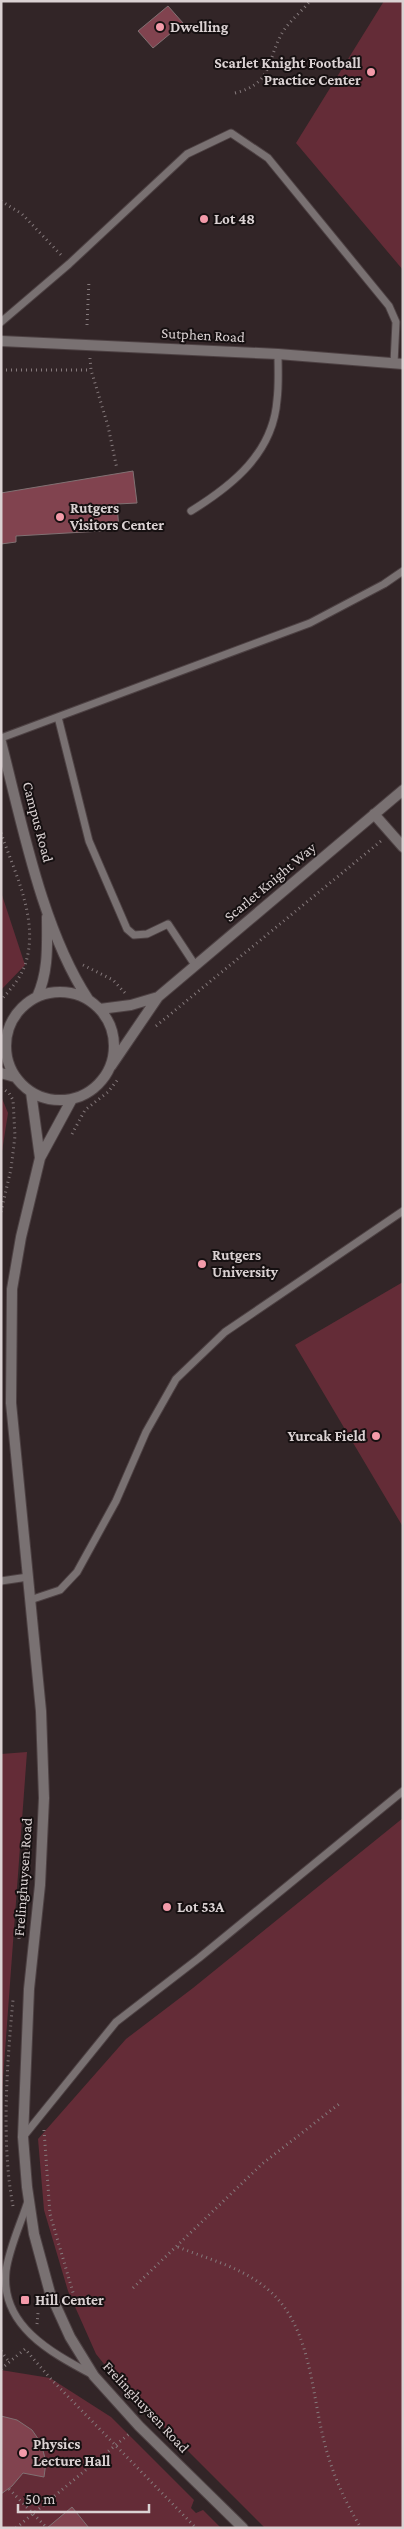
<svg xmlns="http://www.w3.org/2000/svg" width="404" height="2529" font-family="'Crimson Pro',serif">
<rect width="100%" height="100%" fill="#322527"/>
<!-- green -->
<path fill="#642c37" d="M 384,1 L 403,1 L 403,270 L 296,143 Z
M 1,892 L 25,965 L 1,990 Z
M 1,1096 L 8,1113 L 1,1158 Z
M 403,1282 L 403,1527 L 295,1345 Z
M 27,1752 L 1,2106 L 1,1754 Z
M 403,1818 L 403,2528 L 265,2528 L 116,2379 L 96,2354 L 68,2291 L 44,2210 L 38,2139 L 126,2039 L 193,1988 Z
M 1,2370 L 50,2378 L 111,2417 L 194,2500 L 191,2508 L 196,2513 L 203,2510 L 221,2528 L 89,2528 L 72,2508 L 47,2528 L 1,2528 Z"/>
<!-- building -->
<path fill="#81434f" stroke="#817173" d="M 168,6 L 183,23 L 153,48 L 138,31 Z
M 133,471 L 137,503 L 117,504 L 119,530 L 16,536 L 16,542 L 1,544 L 1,493 Z
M 1,2416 L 17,2420 L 32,2430 L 41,2443 L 46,2462 L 44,2477 L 23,2473 L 12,2486 L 1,2494 Z
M 72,2507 L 89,2528 L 47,2528 Z"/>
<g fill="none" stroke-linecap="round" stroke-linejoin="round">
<!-- service casing -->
<g stroke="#4d4143" stroke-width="9">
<path id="service" d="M 1,322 L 69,264 L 187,154 L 231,133 L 268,158 L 389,306 L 396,322 L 394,363
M 191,511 C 233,485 273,453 277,400 C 279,385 278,369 278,354
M 58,717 L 89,841 L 127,929 L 134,935 L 147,934 L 168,924 L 195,965
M 1,738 L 310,623 L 384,584 L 403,571
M 1,1581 L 28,1577
M 30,1600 L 60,1590 L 77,1572 L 116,1501 L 146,1432 L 176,1379 L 225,1332 L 403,1211
M 23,2137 L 116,2022 L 199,1958 L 403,1791
M 28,2201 C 21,2223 9,2248 6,2271 C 0,2326 52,2353 93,2375"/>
</g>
<!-- minor casing -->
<g stroke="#4d4143" stroke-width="12">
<path id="minor" d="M 1,341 L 278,354 L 403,364
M 1,742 C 22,823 42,929 88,999
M 374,814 L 403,847
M6 1046a54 54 0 1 1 108 0a54 54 0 1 1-108 0Z
M 37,997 C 49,971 47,944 47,917
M 100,1009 L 131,1005 L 158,997
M 111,1066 L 158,997 L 403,790
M 1,1073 L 15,1077
M 31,1092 L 40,1158
M 72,1099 L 40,1158 L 21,1237 L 12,1289 L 11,1403 L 41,1711 L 44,1798 L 40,1885 L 29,1989 L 23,2137 L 27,2187 L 34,2234 L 50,2293 L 70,2337 L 94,2376 L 139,2426 L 243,2528"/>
</g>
<!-- path -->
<path stroke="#857a7c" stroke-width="3" stroke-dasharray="1 4" stroke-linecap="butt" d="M 235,93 C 275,83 266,58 284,30 C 291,20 302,11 310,1
M 1,201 L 22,214 L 62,256
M 87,325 L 89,280
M 90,358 L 91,370 L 108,426 L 117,469
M 1,370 L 91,370
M 1,833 C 15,874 40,921 25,965 C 20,979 10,990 1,1000
M 83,965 L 113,980 L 125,993
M 156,1026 L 381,841
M 72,1134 L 85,1110 L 108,1092 L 119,1078
M 1,1212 L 11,1169 L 15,1136 L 13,1100 L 9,1093 L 2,1088
M 19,1939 L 27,1841
M 44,2130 L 50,2214 L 74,2296
M 13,2206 C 1,2143 7,2064 13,2000
M 178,2247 C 205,2258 237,2266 261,2284 C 311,2320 310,2386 324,2441 C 332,2473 344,2500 361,2528
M 133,2288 L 262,2164 L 339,2104
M 37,2324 L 38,2313
M 1,2351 L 9,2362
M 1,2369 L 25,2349 L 50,2378 L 196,2528
M 9,2489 L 47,2528
M 16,2528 L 129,2434"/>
<!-- service -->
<use href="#service" stroke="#797172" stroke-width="7"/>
<!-- minor -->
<use href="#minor" stroke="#797172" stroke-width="10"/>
</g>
<!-- markers -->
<g fill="#f39aa9" stroke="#161011" stroke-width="2">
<circle cx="160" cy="27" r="5"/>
<circle cx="371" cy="72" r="5"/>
<circle cx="204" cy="219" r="5"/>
<circle cx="60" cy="517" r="5"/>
<circle cx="202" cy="1264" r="5"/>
<circle cx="376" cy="1436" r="5"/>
<circle cx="167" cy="1907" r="5"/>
<rect x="20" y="2295" width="10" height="10" rx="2.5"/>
<circle cx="23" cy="2453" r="5"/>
</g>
<g text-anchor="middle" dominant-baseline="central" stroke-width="4" stroke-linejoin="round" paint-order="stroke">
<!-- poi labels -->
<g font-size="15" font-weight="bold" fill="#dbd2d3" stroke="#161011" text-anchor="start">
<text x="170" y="27">Dwelling</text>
<text x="361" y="63" text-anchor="end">Scarlet Knight Football<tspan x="361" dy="17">Practice Center</tspan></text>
<text x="214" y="219">Lot 48</text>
<text x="70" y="508">Rutgers<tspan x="70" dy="17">Visitors Center</tspan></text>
<text x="212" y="1255">Rutgers<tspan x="212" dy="17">University</tspan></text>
<text x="366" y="1436" text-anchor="end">Yurcak Field</text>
<text x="177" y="1907">Lot 53A</text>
<text x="35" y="2300">Hill Center</text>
<text x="33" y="2444">Physics<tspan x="33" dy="17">Lecture Hall</tspan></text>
</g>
<!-- street labels -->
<g font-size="15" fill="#dbd2d3" stroke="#161011">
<text transform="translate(203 335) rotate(3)">Sutphen Road</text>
<text transform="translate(38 822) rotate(75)">Campus Road</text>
<text transform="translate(270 882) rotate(-40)">Scarlet Knight Way</text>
<text transform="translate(23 1877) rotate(-86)">Frelinghuysen Road</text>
<text transform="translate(146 2407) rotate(47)">Frelinghuysen Road</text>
</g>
</g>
<!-- border -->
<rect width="404" height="2529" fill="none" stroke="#dbd2d3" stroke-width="5"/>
<!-- scale -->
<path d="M18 2504v8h131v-8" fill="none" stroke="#dbd2d3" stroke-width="2.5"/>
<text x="25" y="2504" font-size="15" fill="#dbd2d3" stroke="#161011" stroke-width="4" paint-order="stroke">50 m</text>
</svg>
